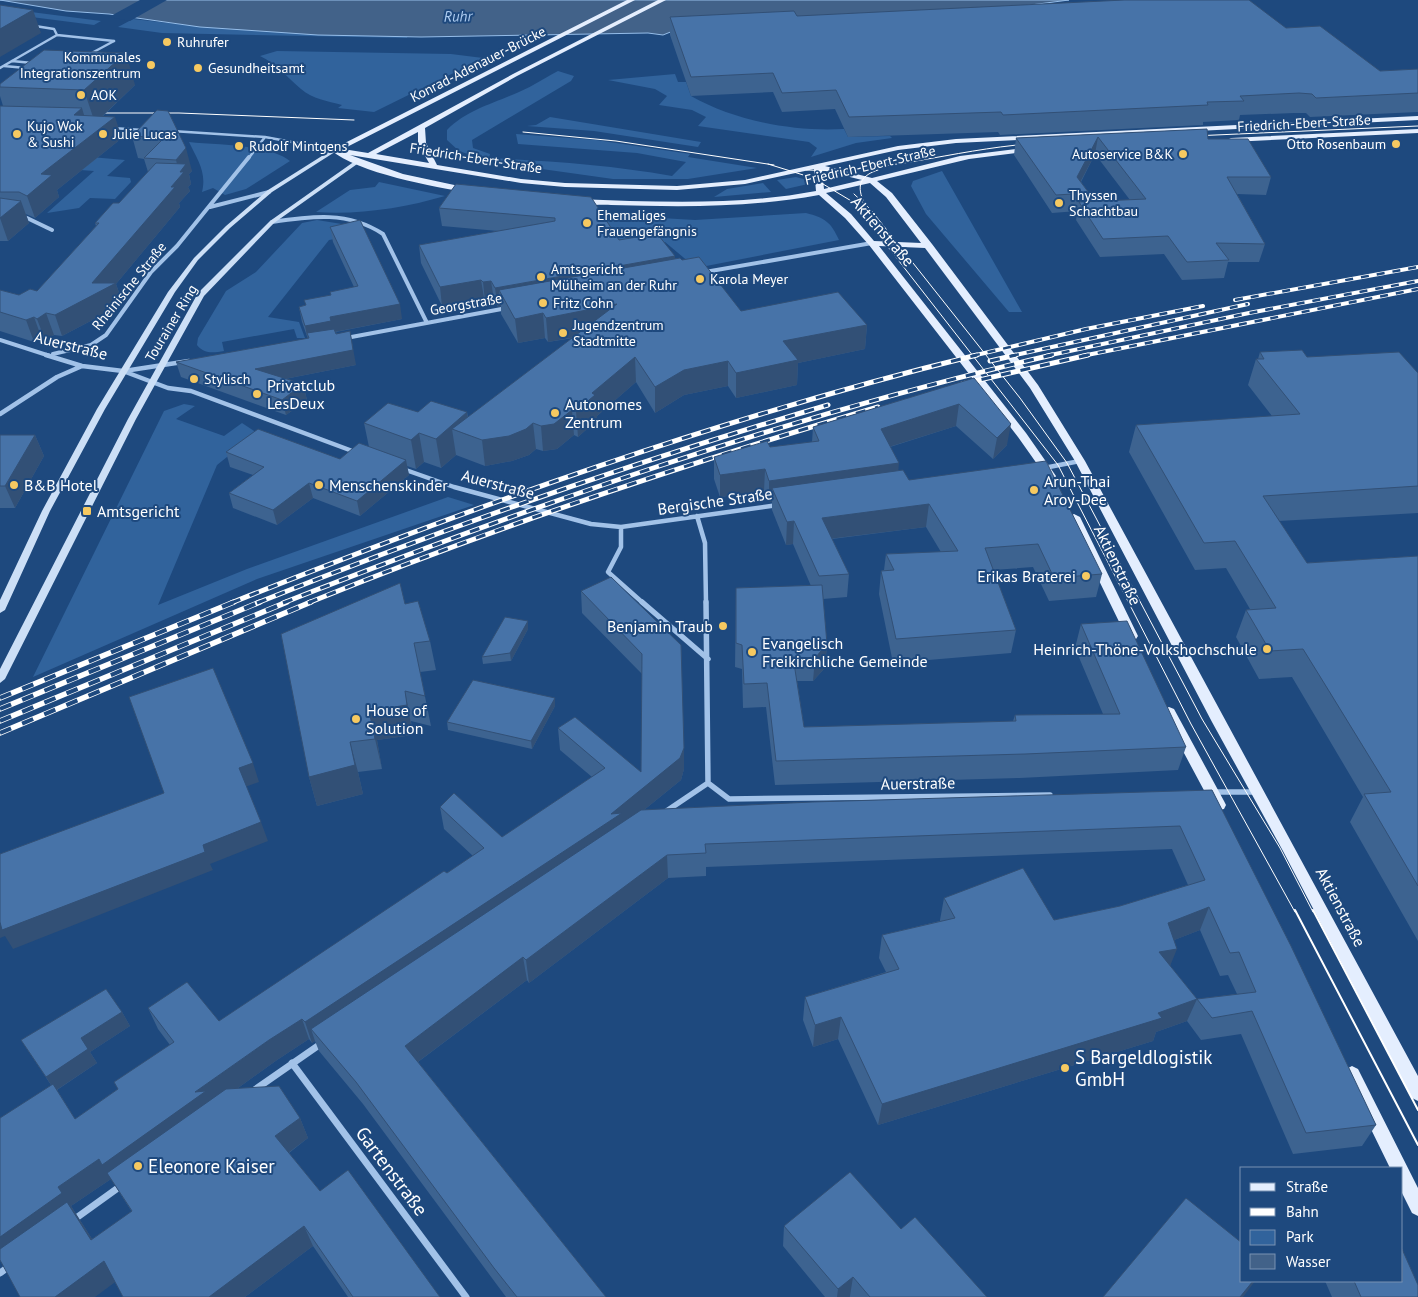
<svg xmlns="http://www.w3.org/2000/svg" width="1418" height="1297" font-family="'PT Sans',sans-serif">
<rect width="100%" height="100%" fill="#1e497e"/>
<!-- green -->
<path fill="#31639c" d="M 0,8 L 101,21 L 94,25 L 0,13 Z
M 133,19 C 225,30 316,35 408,35 L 407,38 L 162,33 L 118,27 Z
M 277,51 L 451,54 L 491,59 L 476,67 L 458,71 L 443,78 L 374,112 L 338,108 L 342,105 C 327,101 313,99 301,89 C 287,77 277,64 260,56 Z
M 558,71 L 574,76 L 571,81 L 472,140 L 473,148 L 490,154 L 489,158 C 551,161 611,165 672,176 L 686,162 L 637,153 L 518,144 L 516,134 L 596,140 L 690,154 L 688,157 L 757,168 L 688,179 L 613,179 L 491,162 L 459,151 L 447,140 L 447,130 C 466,111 489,105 512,95 C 528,89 543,79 558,71 Z
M 675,74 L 678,82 L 686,82 L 691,96 C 735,121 794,132 844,129 L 848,137 L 890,136 L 892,138 L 856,143 L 811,157 L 817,148 L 809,142 L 698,126 L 706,117 L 692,110 L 659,105 L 667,96 L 655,89 L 608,80 Z
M 550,117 L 701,142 L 698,147 L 594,131 L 527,126 L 536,125 Z
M 189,142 C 216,145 270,144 290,161 L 246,189 L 225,195 L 213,188 L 202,192 C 207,172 197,159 189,142 Z
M 68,155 L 125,160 L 107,176 L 130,178 L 131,182 L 115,199 L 90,198 L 79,208 L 47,213 L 94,171 L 53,168 Z
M 942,171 L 1022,312 L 1009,312 L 926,214 L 911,186 L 913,181 Z
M 796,177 L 807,180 L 808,184 L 786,189 L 777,180 Z
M 379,182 L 445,196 C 404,208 359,215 316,212 L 350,190 L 375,187 Z
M 763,183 L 771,192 L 714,197 L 727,189 Z
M 806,213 C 825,218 831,222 839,240 L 696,268 L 665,242 L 613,242 L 592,214 L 695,220 Z
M 317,220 L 348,225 L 363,234 L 329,240 L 268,317 L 299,322 L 305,338 L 297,338 L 294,329 L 222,342 L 224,351 C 213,353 204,354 197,345 L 198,338 L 226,291 L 256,272 L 302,223 Z
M 184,404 L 195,406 L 176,419 L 224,436 L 242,423 L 257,433 L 217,465 L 158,605 L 247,569 L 448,497 L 474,505 L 257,579 L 33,677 L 164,411 Z"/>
<!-- water -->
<path fill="#426289" stroke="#95bde9" d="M 0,0 L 1069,0 L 1000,9 L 673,31 L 663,35 L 648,33 L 421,37 L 318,35 L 200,27 L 109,14 L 66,11 Z"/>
<!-- pier -->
<path fill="#1e497e" d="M 140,0 L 167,0 L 130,21 L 109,17 Z"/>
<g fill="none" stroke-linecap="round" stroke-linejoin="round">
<!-- pedestrian -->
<path stroke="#a2c2e8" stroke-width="2.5" d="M 35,26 L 54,29 L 57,35
M 57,35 L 114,41
M 12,61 L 57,35"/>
<!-- minor-far4 -->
<path stroke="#a2c2e8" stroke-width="2.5" d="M 88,55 L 114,41
M 4,66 L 26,68
M 0,68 L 12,61 L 32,63
M 112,128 L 143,130
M 172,131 L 265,137 L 335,150
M 248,159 L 265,137"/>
<!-- minor-far3 -->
<path stroke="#a2c2e8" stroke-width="4" d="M 210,207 L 269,192
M 20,218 L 27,218 L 52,230
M 272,222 C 312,216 348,211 383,234 L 427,323
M 705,272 L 872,243
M 346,338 L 507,308
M 0,340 L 50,356
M 53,354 L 91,345 L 106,335 L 151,272 L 177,246 L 249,157"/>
<!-- minor-far2 -->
<path stroke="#a2c2e8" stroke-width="4.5" d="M 46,355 L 82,366 L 123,371 L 168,388 L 191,391 L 355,452
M 124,371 L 189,361
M 0,414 L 57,377 L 82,366
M 1044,468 L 1080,461
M 403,469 L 454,487 L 591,524 L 621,527 L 778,505
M 697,516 L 705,543 L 706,603
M 621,527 L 621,547 L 608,572 L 643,603"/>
<!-- minor-far1 -->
<path stroke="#a2c2e8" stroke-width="5.5" d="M 642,602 L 708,659
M 706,602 L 708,783
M 708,783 L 729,799 L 1050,795
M 1214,792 L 1258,792
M 665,812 L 708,783"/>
<!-- minor -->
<path stroke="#a2c2e8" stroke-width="7" d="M 292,1063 L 466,1297
M 253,1091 L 322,1043
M 72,1221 L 122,1185
M 0,1273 L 11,1265"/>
<!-- secondary -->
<path fill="#ccdff6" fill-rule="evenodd" d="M 333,149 L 338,150 L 272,192 L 230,228 L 198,260 L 175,292 L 105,409 L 50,511 L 5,610 L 0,613 L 0,600 L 42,511 L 97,409 L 168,292 L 194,258 L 226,226 L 268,190 Z
M 355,161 L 360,162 L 274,223 L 204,296 L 136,419 L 5,679 L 0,683 L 0,669 L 128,419 L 198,293 L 270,221 Z"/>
<!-- primary -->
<path fill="#e4eefe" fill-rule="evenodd" d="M 627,0 L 635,0 L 343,149 L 368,153 L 513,74 L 658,0 L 666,0 L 517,76 L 425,128 L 426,143 L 437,165 L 521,179 L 565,183 L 677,186 L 745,180 L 898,146 L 956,139 L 1418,116 L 1418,120 L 956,143 L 898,150 L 825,166 L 872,178 L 960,156 L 1032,147 L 1036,149 L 1032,151 L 969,159 L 877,181 L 892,193 L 932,244 L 1038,385 L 1085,461 L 1418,1076 L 1418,1101 L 1412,1098 L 1283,851 L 1212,722 L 1075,461 L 1030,388 L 925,248 L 879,246 L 1026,433 L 1056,476 L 1055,478 L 1047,478 L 1018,437 L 869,245 L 845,218 L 819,195 C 750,208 680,207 611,205 C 600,204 581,207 573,201 L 577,199 C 656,202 737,206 816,191 L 814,169 L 745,184 L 677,190 L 565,187 L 521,183 L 350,155 L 403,174 L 473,189 L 474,191 L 470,193 C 435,187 357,173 331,150 ZM 418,132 L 418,143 L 429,163 L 376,154 ZM 822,170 L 862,180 L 824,189 ZM 870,183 L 886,197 L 921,243 L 874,241 L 851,214 L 826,193 Z
M 1418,129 L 1418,133 L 1231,142 L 1227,140 L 1231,138 Z
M 1074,514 L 1080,517 L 1138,636 L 1136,639 L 1132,640 L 1126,636 L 1068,517 Z
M 1169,707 L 1174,709 L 1224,801 L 1226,805 L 1224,809 L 1219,810 L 1214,809 L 1162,712 L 1164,709 Z
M 1352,1066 L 1358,1069 L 1418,1188 L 1418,1216 L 1412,1213 L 1402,1193 L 1402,1168 L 1390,1168 L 1344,1074 L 1346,1069 Z"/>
<!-- tram-far1 -->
<path stroke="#fff" stroke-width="1" d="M 92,113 L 179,113 L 354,120
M 523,132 L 616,141 L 774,165
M 1193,136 L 1418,126
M 768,164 L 813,178 L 853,202 L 1058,465 L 1191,724 L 1295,912
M 806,170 C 882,174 953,150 1028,144
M 854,194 L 871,210 L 1020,398 L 1067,463 L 1202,719 L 1280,848 L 1313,912
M 863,200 C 856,184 862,175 878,170"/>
<!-- tram -->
<path stroke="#fff" stroke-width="2" d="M 1295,910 L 1418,1145
M 1313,910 L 1418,1110"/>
<!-- rail-far2 casing -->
<g stroke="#fff" stroke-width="4">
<path id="rail-far2" d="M 1235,300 L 1418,267
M 972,356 L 1086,329 L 1203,306
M 1011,356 L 1248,304
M 1046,356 L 1249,313 L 1418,281
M 1082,356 L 1418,289"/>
</g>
<!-- rail-far1 casing -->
<g stroke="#fff" stroke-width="5">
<path id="rail-far1" d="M 990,361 L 1016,355
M 962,384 L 1088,355
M 231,603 C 474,506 722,417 977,355
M 257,603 C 444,528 634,462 828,405
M 283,603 C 535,504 788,416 1052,355
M 308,603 C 494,527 685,464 878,407"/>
</g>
<!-- rail casing -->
<g stroke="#fff" stroke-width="5.5">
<path id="rail" d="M 0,698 L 234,602
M 0,709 L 260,602
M 0,721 L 287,602
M 0,733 L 311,602"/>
</g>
<!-- rail-far2 -->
<use href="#rail-far2" stroke="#1e497e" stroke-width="2.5" stroke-dasharray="8" stroke-linecap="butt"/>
<!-- rail-far1 -->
<use href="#rail-far1" stroke="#1e497e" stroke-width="3" stroke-dasharray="10" stroke-linecap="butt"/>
<!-- rail -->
<use href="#rail" stroke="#1e497e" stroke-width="4" stroke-dasharray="12" stroke-linecap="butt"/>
</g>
<!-- wall -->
<path fill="#3d6390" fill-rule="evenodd" d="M 797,16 L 1286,28 L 1380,71 L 1418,69 L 1418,112 L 1310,117 L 1306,113 L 1294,113 L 1240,115 L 1239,120 L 1203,122 L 1203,125 L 1000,135 L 998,132 L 848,137 L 835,109 L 782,112 L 773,92 L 691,96 L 670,35 L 670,17 Z
M 0,84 L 135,85 L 102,117 L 122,138 L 57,190 L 59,197 L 35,218 L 26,214 L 29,223 L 8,241 L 0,241 L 0,106 L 3,106 L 0,96 Z
M 157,110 L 192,171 L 189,174 L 191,184 L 188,187 L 190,191 L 179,203 L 180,207 L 116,284 L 123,304 L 62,336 L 54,335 L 45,340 L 42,339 L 34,342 L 0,331 L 0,290 L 19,295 L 37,291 L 96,226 L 95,223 L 119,203 L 148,172 L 144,159 L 138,158 L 132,136 Z
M 1207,129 L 1208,139 L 1271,177 L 1266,195 L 1237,194 L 1265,244 L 1259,262 L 1228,262 L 1224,278 L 1182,280 L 1164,254 L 1100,257 L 1076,220 L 1078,211 L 1052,213 L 1014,155 L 1016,138 ZM 1095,154 L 1130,200 L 1087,202 L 1089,193 L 1081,182 Z
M 456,184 L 619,240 L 651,237 L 675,259 L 682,260 L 741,311 L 867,325 L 865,349 L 798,363 L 797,385 L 736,398 L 728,386 L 684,395 L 655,413 L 636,382 L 597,416 L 597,420 L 578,437 L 574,435 L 557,449 L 543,451 L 536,449 L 529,455 L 512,461 L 485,466 L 456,455 L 441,468 L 424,462 L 416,469 L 407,466 L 409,475 L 360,516 L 313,498 L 277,525 L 233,508 L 229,493 L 253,475 L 230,467 L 226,452 L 340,459 L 369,447 L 364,423 L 418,412 L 467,412 L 468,417 L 573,338 L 548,342 L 545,338 L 518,343 L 501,314 L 501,306 L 498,307 L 494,300 L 485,301 L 484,298 L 442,306 L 421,263 L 419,245 L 498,231 L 442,226 L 439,208 Z
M 330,227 L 402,319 L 336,332 L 356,365 L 285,379 L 303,384 L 307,400 L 286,415 L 181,377 L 176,362 L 308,339 L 302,322 L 299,307 L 305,305 L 331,296 L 330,292 L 354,287 L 333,242 Z
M 1260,352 L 1307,357 L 1418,373 L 1418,513 L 1279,521 L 1307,563 L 1418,556 L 1418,941 L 1350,822 L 1363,797 L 1292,677 L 1259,679 L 1236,637 L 1246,610 L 1250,609 L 1226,568 L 1195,570 L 1129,452 L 1136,425 L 1272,416 L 1248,385 L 1256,359 L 1258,359 Z
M 974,378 L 1007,445 L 993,459 L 956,426 L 890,447 L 898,470 L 909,480 L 1102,574 L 1096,597 L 1049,601 L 1033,567 L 993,570 L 1016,630 L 1011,653 L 893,663 L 879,594 L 881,571 L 884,570 L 886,554 L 941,552 L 926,527 L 832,539 L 849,574 L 847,597 L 823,599 L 827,644 L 825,668 L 813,681 L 797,681 L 804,727 L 1013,721 L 1015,715 L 1103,714 L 1075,648 L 1081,624 L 1186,747 L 1178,770 L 1020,778 L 775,785 L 766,707 L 743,708 L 742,669 L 735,667 L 736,588 L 811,586 L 793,544 L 786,545 L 772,510 L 772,502 L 769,502 L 764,491 L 720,497 L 714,479 L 714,457 L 770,447 L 812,442 L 813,427 Z
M 0,435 L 35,435 L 44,456 L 15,508 L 0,508 Z
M 581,591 L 681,645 L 684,769 L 681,780 L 644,810 L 1212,790 L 1376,1125 L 1362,1146 L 1293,1154 L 1241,1034 L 1201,1040 L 1187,1021 L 1156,1032 L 1153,1041 L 878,1125 L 838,1039 L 813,1047 L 803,1020 L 805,997 L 886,972 L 879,958 L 882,935 L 940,921 L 940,920 L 944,898 L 1054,920 L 1120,906 L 1188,885 L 1172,849 L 706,867 L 706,876 L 668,878 L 529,983 L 527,980 L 418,1062 L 606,1297 L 506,1297 L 363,1104 L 319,1051 L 315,1041 L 312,1043 L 309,1039 L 277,1060 L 238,1088 L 300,1118 L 308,1138 L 289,1153 L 320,1191 L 440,1297 L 348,1297 L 313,1246 L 245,1297 L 123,1297 L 115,1282 L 0,1260 L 51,1085 L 21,1040 L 122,1012 L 130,1026 L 90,1052 L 97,1063 L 57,1090 L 75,1119 L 118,1089 L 114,1082 L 170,1045 L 158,1029 L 148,1008 L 219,1021 L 473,856 L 444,829 L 440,807 L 502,837 L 592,777 L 560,750 L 558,728 L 641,772 L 642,674 L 582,613 ZM 1200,930 L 1220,976 L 1228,975 L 1237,994 L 1197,999 L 1170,966 L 1174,940 ZM 111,1179 L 132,1212 L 92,1239 L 71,1206 Z
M 405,604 L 430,641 L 436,670 L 420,672 L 431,726 L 411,721 L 413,735 L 377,740 L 382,769 L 358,772 L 363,794 L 317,806 L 309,777 Z
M 528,629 L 511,661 L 483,664 L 482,657 Z
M 555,706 L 532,749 L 448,730 L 447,722 Z
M 784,1226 L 901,1229 L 987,1297 L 850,1297 L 850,1296 L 849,1297 L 825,1297 L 783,1246 Z
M 1325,1281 L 1402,1281 L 1418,1297 L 1332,1297 Z"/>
<!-- shaded-wall -->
<path fill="#325076" d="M 33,10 L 41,33 L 0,57 L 0,29 Z
M 126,53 L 135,85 L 95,123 L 84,90 Z
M 82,108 L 88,129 L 74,115 Z
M 115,117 L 122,138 L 57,190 L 59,197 L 35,218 L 27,196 L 41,174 Z
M 1098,137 L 1095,154 L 1074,194 L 1077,177 Z
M 186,148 L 192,171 L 189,174 L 191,184 L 188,187 L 190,191 L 179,203 L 180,207 L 116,284 L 123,304 L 62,336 L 55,315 L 92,283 L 180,176 L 176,160 Z
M 21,201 L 29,223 L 8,241 L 0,218 Z
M 675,256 L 675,275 L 499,290 L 501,306 L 498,307 L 495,288 Z
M 481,280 L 484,298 L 442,306 L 440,287 Z
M 491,281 L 494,300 L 485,301 L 483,282 Z
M 400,304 L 402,319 L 334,332 L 307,333 L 308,341 L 305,326 L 330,317 Z
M 617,304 L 618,329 L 548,342 L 546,318 Z
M 46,313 L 54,335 L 45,340 L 37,319 Z
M 543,313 L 545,338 L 518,343 L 515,319 Z
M 34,317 L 42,339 L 34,342 L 26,320 Z
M 867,325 L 865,349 L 798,363 L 797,385 L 736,398 L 736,373 L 783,341 Z
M 350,331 L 356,365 L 259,384 L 255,369 Z
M 635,357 L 636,382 L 597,416 L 597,420 L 578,437 L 576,411 L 592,393 Z
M 728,361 L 728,386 L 684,395 L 655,413 L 655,387 L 684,370 Z
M 303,384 L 307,400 L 286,415 L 282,400 Z
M 959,404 L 956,426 L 879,450 L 881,429 Z
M 572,410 L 574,435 L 557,449 L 543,451 L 541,426 Z
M 467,412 L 470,436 L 452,429 L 456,455 L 441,468 L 436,439 Z
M 533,423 L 536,449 L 529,455 L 512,461 L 485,466 L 482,440 Z
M 1011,424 L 1007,445 L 993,459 L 997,438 Z
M 419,433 L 424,462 L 416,469 L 411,440 Z
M 35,435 L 44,456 L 15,508 L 5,486 Z
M 406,460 L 409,475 L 360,516 L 357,501 Z
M 899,463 L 897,485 L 772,488 L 772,502 L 769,502 L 769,481 Z
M 765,469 L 764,491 L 720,497 L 720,475 Z
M 309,483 L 313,498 L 277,525 L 273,510 Z
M 929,504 L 926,527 L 820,540 L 822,518 Z
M 794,521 L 793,544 L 786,545 L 787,522 Z
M 528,621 L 528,629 L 511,661 L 510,653 Z
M 827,644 L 825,668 L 813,681 L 815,658 Z
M 405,691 L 413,735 L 377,740 L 382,769 L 375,739 L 369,711 Z
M 555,698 L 555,706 L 532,749 L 531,741 Z
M 350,742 L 358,772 L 363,794 L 317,806 L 309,777 Z
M 684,748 L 684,769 L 681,780 L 623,827 L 311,1029 L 315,1041 L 312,1043 L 305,1022 L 611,814 Z
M 253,763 L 259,782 L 245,787 L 239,768 Z
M 261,822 L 268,841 L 210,864 L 213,870 L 13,949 L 5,936 L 0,938 L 0,918 L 203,845 Z
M 667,855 L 668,878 L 529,983 L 526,960 Z
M 1209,907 L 1200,930 L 1159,946 L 1168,923 Z
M 1177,949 L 1168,971 L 1159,952 Z
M 523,957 L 527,980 L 411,1067 L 405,1046 Z
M 1197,999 L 1187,1021 L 1156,1032 L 1153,1041 L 878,1125 L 882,1104 L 1158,1013 Z
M 122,1012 L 130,1026 L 90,1052 L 97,1063 L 55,1091 L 46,1077 L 81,1038 Z
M 841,1017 L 838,1039 L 813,1047 L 815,1025 Z
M 302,1019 L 309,1039 L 277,1060 L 213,1106 L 114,1184 L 102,1165 L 195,1092 L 269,1040 Z
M 300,1118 L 308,1138 L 284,1156 L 275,1136 Z
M 99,1159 L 111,1179 L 71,1206 L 105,1259 L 0,1256 L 0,1237 L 58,1187 Z
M 304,1226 L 313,1246 L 245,1297 L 209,1297 Z
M 104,1261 L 118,1280 L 95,1297 L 55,1297 Z
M 853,1277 L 850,1296 L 849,1297 L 837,1297 L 838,1289 Z
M 1253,1281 L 1255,1281 L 1243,1297 L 1240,1297 Z"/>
<!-- building -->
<path fill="#4773a8" stroke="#325076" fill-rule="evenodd" d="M 1124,0 L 1249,0 L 1286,28 L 1320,26 L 1380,71 L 1418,69 L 1418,93 L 1316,98 L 1312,94 L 1299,93 L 1240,96 L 1244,101 L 1207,102 L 1208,105 L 1003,115 L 1001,112 L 849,117 L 836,90 L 782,93 L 773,73 L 691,77 L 670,17 L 794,11 L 797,16 Z
M 0,5 L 33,10 L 0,29 Z
M 44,50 L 126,53 L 84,90 L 0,87 L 0,84 Z
M 0,106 L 82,108 L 74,115 L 115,117 L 41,174 L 52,175 L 27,196 L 19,192 L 0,192 Z
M 157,110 L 168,111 L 186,148 L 176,160 L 144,158 L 164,138 L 132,136 Z
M 1207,129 L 1208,139 L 1248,139 L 1271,177 L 1227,177 L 1265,244 L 1216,243 L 1229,260 L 1187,262 L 1168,236 L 1103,239 L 1079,202 L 1146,199 L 1098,137 L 1077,177 L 1089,193 L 1056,195 L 1016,138 Z
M 156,163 L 186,164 L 180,172 L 184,172 L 171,187 L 175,187 L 92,283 L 116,283 L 55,315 L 46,313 L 37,319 L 34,317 L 26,320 L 0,312 L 0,290 L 19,295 L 30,289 L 37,291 L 99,223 L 95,223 L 113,203 L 119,203 Z
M 456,184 L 591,197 L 619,240 L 649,235 L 651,237 L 659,236 L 675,256 L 495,288 L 491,281 L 483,282 L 481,280 L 440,287 L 419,245 L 555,221 L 555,218 L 439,208 Z
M 0,198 L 21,201 L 0,218 Z
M 360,220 L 400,304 L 330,317 L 331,321 L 305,326 L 299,307 L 306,305 L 304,300 L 331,295 L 330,292 L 358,286 L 330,227 Z
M 699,257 L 741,311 L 838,292 L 867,325 L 783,341 L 798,360 L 736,373 L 728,361 L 684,370 L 655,387 L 635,357 L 592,393 L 595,395 L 576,411 L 572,410 L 554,424 L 541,426 L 533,423 L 526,429 L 509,436 L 482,440 L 452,429 L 617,304 L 546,318 L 543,313 L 515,319 L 499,290 L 680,258 L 682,260 Z
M 334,329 L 336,334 L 350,331 L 353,350 L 255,369 L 303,384 L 282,400 L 176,362 L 309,338 L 307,333 Z
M 1302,350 L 1307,357 L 1399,352 L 1418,373 L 1418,486 L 1263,496 L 1307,563 L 1418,556 L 1418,886 L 1364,794 L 1391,792 L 1329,691 L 1303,649 L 1270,651 L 1246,610 L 1276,608 L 1235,541 L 1204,543 L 1136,425 L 1300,414 L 1256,359 L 1264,359 L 1260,352 Z
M 974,378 L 1011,424 L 997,438 L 959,404 L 881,429 L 899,463 L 769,481 L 765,469 L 720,475 L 714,457 L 767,441 L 770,447 L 819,441 L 813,427 Z
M 431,401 L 467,412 L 436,439 L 419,433 L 411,440 L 364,423 L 388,403 L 418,412 Z
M 258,429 L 340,459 L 359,443 L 406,460 L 357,501 L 309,483 L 273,510 L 229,493 L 264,467 L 226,452 Z
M 0,435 L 35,435 L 5,486 L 0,486 Z
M 1046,461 L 1102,574 L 1054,578 L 1038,544 L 985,548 L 1016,630 L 896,639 L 881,571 L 894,570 L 886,554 L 958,551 L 929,504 L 822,518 L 849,574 L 819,576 L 794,521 L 787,522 L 772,488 L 903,470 L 909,480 Z
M 611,577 L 681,645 L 684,748 L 680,758 L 611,814 L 622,813 L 305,1022 L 302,1019 L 269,1040 L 195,1092 L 206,1091 L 102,1165 L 99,1159 L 58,1187 L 62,1193 L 0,1237 L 0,1118 L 53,1084 L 75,1119 L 118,1089 L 114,1082 L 174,1042 L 148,1008 L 187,982 L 219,1021 L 444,871 L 447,873 L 484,848 L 440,807 L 454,793 L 502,837 L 605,768 L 558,728 L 575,717 L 641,772 L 642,654 L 581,591 Z
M 400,583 L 405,604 L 418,601 L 430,641 L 414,643 L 425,696 L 405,691 L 407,705 L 369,711 L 375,739 L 350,742 L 355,765 L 309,777 L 281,634 Z
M 822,585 L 827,644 L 815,658 L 793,657 L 804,727 L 1016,721 L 1015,715 L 1120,714 L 1081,624 L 1127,621 L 1186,747 L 1025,754 L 776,761 L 767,683 L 744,684 L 742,645 L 736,643 L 736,588 Z
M 505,617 L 528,621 L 510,653 L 482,657 Z
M 213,668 L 253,763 L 239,768 L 261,822 L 203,845 L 205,852 L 2,930 L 0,922 L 0,854 L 164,793 L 129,697 Z
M 473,680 L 555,698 L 531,741 L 447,722 Z
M 1212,790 L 1291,946 L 1376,1125 L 1306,1133 L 1252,1011 L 1212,1018 L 1197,999 L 1158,1013 L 1162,1018 L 882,1104 L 841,1017 L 815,1025 L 805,997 L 899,969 L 882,935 L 955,918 L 944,898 L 1023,868 L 1054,920 L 1120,906 L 1205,880 L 1180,826 L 705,844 L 706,853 L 667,855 L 526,960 L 523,957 L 405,1046 L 606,1297 L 517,1297 L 494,1268 L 356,1082 L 311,1029 L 641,810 L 812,802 ZM 1209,907 L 1230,953 L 1239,952 L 1256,992 L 1197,999 L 1159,952 L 1177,949 L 1168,923 Z
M 106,989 L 122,1012 L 81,1038 L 88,1049 L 46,1077 L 21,1040 Z
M 279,1086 L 300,1118 L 275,1136 L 320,1191 L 348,1170 L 440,1297 L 353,1297 L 304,1226 L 209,1297 L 123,1297 L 104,1261 L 55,1297 L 20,1297 L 0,1260 L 0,1249 L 67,1202 L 91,1240 L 132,1211 L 107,1173 L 226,1089 Z
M 850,1172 L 901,1229 L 915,1217 L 987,1297 L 870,1297 L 853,1277 L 838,1289 L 784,1226 Z
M 1186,1198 L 1242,1243 L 1242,1281 L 1253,1281 L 1240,1297 L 1103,1297 Z
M 1402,1249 L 1418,1285 L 1418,1297 L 1361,1297 L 1354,1281 L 1402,1281 Z"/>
<!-- markers -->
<g fill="#f6c961" stroke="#1e497e" stroke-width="2">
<circle cx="167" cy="42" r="5"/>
<circle cx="151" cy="65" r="5"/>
<circle cx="198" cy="68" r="5"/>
<circle cx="81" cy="95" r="5"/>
<circle cx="17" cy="134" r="5"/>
<circle cx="103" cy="134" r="5"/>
<circle cx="1396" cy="144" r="5"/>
<circle cx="239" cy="146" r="5"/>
<circle cx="1183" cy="154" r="5"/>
<circle cx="1059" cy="203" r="5"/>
<circle cx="587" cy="223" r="5"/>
<circle cx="541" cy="277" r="5"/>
<circle cx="700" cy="279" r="5"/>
<circle cx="543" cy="303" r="5"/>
<circle cx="563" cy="333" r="5"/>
<circle cx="194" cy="379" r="5"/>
<circle cx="257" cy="394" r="5"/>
<circle cx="555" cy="413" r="5"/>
<circle cx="14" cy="485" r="5"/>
<circle cx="319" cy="485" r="5"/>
<circle cx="1034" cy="490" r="5"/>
<rect x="82" y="506" width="10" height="10" rx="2.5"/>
<circle cx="1086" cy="576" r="5"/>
<circle cx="723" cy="626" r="5"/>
<circle cx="1267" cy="649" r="5"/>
<circle cx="752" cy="652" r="5"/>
<circle cx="356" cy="719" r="5"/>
<circle cx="1065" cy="1068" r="5"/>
<circle cx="138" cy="1166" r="5"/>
</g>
<g text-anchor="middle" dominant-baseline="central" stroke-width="4" stroke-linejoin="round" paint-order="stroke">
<!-- far-poi labels -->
<g font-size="14" fill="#fff" stroke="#1e497e" text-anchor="start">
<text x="177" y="42">Ruhrufer</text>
<text x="141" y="57" text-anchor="end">Kommunales<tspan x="141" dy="16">Integrationszentrum</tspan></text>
<text x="208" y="68">Gesundheitsamt</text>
<text x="91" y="95">AOK</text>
<text x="27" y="126">Kujo Wok<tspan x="27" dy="16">&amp; Sushi</tspan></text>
<text x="113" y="134">Julie Lucas</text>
<text x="1386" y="144" text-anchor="end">Otto Rosenbaum</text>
<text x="249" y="146">Rudolf Mintgens</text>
<text x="1173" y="154" text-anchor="end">Autoservice B&amp;K</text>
<text x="1069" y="195">Thyssen<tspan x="1069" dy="16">Schachtbau</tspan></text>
<text x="597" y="215">Ehemaliges<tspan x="597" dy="16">Frauengefängnis</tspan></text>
<text x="551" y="269">Amtsgericht<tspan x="551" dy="16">Mülheim an der Ruhr</tspan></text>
<text x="710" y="279">Karola Meyer</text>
<text x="553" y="303">Fritz Cohn</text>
<text x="573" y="325">Jugendzentrum<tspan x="573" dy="16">Stadtmitte</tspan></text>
<text x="204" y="379">Stylisch</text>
</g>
<!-- far-street labels -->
<g font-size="14" fill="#fff" stroke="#1e497e">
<text transform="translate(478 64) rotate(-27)">Konrad-Adenauer-Brücke</text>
<text transform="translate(1304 123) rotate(-3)">Friedrich-Ebert-Straße</text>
<text transform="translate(476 158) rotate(9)">Friedrich-Ebert-Straße</text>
<text transform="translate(870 165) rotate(-13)">Friedrich-Ebert-Straße</text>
<text transform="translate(129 286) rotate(-51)">Rheinische Straße</text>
<text transform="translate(466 304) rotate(-10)">Georgstraße</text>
<text transform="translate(171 323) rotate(-59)">Tourainer Ring</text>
</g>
<!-- far-water labels -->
<g font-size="15" font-style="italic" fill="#adccf0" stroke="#1e497e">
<text transform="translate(458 16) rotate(-1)">Ruhr</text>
</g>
<!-- street labels -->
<g font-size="16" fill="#fff" stroke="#1e497e">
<text transform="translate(883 231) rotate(49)">Aktienstraße</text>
<text transform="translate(71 345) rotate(14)">Auerstraße</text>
<text transform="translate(498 484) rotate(15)">Auerstraße</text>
<text transform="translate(715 501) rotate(-8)">Bergische Straße</text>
<text transform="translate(1118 565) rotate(64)">Aktienstraße</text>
<text transform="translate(918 783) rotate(-1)">Auerstraße</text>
<text transform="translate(1341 907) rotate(62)">Aktienstraße</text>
</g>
<!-- poi labels -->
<g font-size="16" fill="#fff" stroke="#1e497e" text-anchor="start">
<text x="267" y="385">Privatclub<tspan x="267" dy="18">LesDeux</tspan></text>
<text x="565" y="404">Autonomes<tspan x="565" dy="18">Zentrum</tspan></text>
<text x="1044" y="481">Arun-Thai<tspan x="1044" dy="18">Aroy-Dee</tspan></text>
<text x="24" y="485">B&amp;B Hotel</text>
<text x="329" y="485">Menschenskinder</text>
<text x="97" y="511">Amtsgericht</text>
<text x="1076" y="576" text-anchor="end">Erikas Braterei</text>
<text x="713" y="626" text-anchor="end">Benjamin Traub</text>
<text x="762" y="643">Evangelisch<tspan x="762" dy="18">Freikirchliche Gemeinde</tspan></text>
<text x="1257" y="649" text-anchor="end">Heinrich-Thöne-Volkshochschule</text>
<text x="366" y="710">House of<tspan x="366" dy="18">Solution</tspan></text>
</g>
<!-- near-poi labels -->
<g font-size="19" fill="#fff" stroke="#1e497e" text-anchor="start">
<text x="1075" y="1057">S Bargeldlogistik<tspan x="1075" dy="22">GmbH</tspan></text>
<text x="148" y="1166">Eleonore Kaiser</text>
</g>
<!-- near-street labels -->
<g font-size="19" fill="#fff" stroke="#1e497e">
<text transform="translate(392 1171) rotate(53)">Gartenstraße</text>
</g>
</g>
<!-- legend -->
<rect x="1240" y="1167" width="162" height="115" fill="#1e497e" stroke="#7892b2"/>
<rect x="1250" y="1183" width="25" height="8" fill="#e4eefe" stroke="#7892b2"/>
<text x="1286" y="1192" font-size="15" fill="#ffffff">Straße</text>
<rect x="1250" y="1208" width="25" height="8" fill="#ffffff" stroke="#7892b2"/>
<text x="1286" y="1217" font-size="15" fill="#ffffff">Bahn</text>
<rect x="1250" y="1230" width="25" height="15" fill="#31639c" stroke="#7892b2"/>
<text x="1286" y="1242" font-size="15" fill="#ffffff">Park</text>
<rect x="1250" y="1254" width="25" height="15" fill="#426289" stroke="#7892b2"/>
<text x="1286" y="1267" font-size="15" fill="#ffffff">Wasser</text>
</svg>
